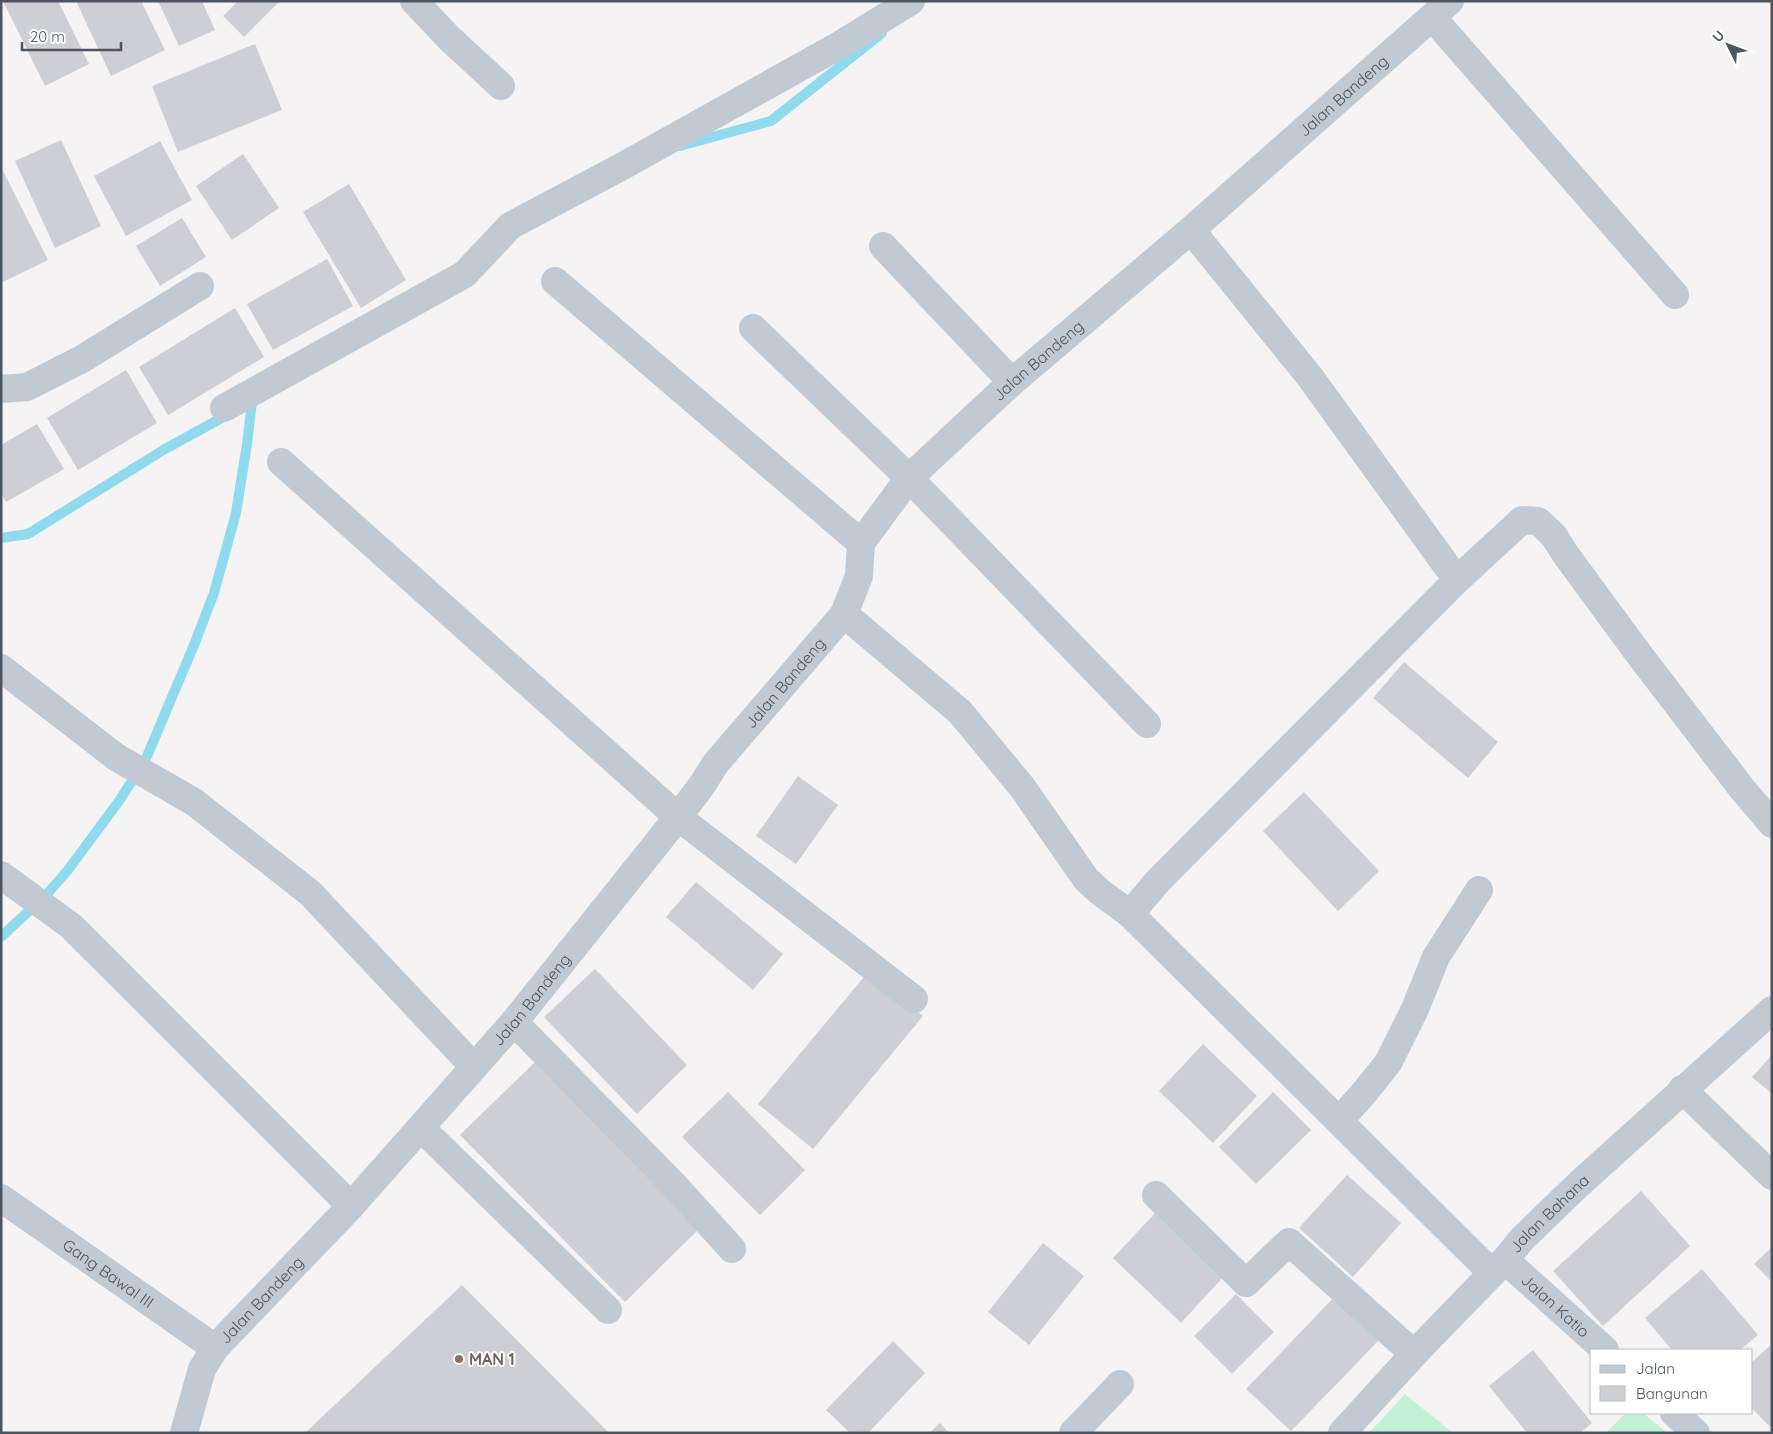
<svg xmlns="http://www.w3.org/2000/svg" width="1773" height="1434" font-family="Quicksand,sans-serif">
<rect width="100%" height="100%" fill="#f5f3f3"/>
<!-- green -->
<path fill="#c3f1d5" d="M 1405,1394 L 1453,1433 L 1369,1433 Z
M 1626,1413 L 1643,1413 L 1667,1433 L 1606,1433 Z"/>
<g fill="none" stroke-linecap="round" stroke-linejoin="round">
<!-- stream -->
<path stroke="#90daee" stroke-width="10" d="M 680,146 L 771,121 L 882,33
M 1,538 L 28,534 L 165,449 L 229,414
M 1,937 L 47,894 L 68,870 L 119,801 L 145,761 L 194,645 L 214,593 L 236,513 L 247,444 L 252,402"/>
</g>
<!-- building -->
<path fill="#cdcfd5" d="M 3,1 L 58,1 L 89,64 L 45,86 Z
M 76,1 L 141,1 L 165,50 L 111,76 Z
M 158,1 L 202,1 L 215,30 L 179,46 Z
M 238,1 L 280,1 L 244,37 L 223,16 Z
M 255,44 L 282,110 L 178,152 L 152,86 Z
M 61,140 L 101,226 L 55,248 L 15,161 Z
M 160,141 L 192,200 L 126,236 L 94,176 Z
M 243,154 L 279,208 L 232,240 L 196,186 Z
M 1,167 L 48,260 L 1,283 Z
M 349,184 L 406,280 L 361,308 L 303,212 Z
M 182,218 L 206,257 L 160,286 L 136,246 Z
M 327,259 L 353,306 L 273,350 L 247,304 Z
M 235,308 L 264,357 L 168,415 L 139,367 Z
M 126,370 L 157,423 L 78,470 L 47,418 Z
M 37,424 L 64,469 L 6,502 L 1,493 L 1,445 Z
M 1404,662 L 1498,742 L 1468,778 L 1373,698 Z
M 798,776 L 838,805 L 796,864 L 756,836 Z
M 1304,792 L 1379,871 L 1338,911 L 1263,831 Z
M 696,882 L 783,954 L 753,990 L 666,917 Z
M 595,969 L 687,1065 L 637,1114 L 544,1017 Z
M 869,971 L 923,1016 L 813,1149 L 758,1104 Z
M 1203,1044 L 1257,1096 L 1213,1143 L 1159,1091 Z
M 1772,1055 L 1772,1094 L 1752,1077 Z
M 536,1061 L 701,1227 L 625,1302 L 460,1135 Z
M 728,1092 L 805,1170 L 760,1215 L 682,1137 Z
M 1273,1092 L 1311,1130 L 1256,1184 L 1219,1147 Z
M 1347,1175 L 1401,1223 L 1353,1277 L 1299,1228 Z
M 1641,1191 L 1690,1246 L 1603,1326 L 1553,1271 Z
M 1157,1211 L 1225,1275 L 1181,1323 L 1113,1258 Z
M 1043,1243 L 1084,1276 L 1029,1345 L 988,1312 Z
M 1772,1247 L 1772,1282 L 1754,1264 Z
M 1702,1269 L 1758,1335 L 1740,1350 L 1672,1350 L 1645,1318 Z
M 462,1285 L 609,1433 L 305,1433 Z
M 1339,1292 L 1384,1335 L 1291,1431 L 1246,1389 Z
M 1236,1294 L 1274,1332 L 1232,1374 L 1194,1336 Z
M 893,1341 L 925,1373 L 868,1433 L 850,1433 L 826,1410 Z
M 1772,1344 L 1772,1429 L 1752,1408 L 1752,1362 Z
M 1533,1350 L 1592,1423 L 1580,1433 L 1527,1433 L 1489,1386 Z
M 940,1423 L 949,1433 L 929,1433 Z"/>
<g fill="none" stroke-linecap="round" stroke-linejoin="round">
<!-- minor -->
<g stroke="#c1cad2" stroke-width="28">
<path d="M 414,1 L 449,38 L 501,86"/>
<path d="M 1432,17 L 1675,295"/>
<path d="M 1191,230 L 1310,377 L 1457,580"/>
<path d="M 883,246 L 1012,382"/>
<path d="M 555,281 L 861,543"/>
<path d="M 753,328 L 909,478 L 1147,724"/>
<path d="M 1,389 L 27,387 L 82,359 L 200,286"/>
<path d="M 224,408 L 465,274 L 510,226 L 621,167 L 838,46 L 911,1"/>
<path d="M 281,462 L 678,817 L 914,999"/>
<path d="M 844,614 L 960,712 L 1022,787 L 1086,879 L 1100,892 L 1130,914 L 1492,1273"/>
<path d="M 1,668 L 116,757 L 194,802 L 310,893 L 474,1067"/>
<path d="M 1,875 L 71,926 L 351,1206"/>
<path d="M 1130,914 L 1158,881 L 1457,580 L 1522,520 L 1538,521 L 1554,536 L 1566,555 L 1638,653 L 1743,790 L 1772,824"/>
<path d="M 514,1022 L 673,1184 L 732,1249"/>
<path d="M 1682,1089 L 1772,1176"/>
<path d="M 1339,1121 L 1363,1094 L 1388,1063 L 1415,1009 L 1436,957 L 1479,890"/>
<path d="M 421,1128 L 608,1310"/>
<path d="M 1156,1195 L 1246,1283 L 1289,1242 L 1414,1354"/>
<path id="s1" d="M 1,1198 L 215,1348"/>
<path id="s2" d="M 1505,1260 L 1605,1350"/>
<path d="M 1674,1413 L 1696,1433"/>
<path id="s3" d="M 184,1433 L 202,1369 L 215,1348 L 351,1206 L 474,1067 L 514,1022 L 678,817 L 702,785 L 716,763 L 844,614 L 859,576 L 861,543 L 909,478 L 1012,382 L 1191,230 L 1450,1"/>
<path d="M 1073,1433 L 1120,1384"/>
<path id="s4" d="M 1342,1433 L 1414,1354 L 1505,1260 L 1522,1239 L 1579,1184 L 1772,1010"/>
</g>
</g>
<!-- markers -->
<circle fill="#8d6e63" stroke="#fff" stroke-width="2" cx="459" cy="1359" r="5"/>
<g text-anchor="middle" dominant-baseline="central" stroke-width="4" stroke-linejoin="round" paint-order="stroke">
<!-- street labels -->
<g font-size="16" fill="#4a5661" stroke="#fff">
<text stroke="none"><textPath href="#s3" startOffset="1792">Jalan Bandeng</textPath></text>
<text stroke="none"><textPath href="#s3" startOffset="1388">Jalan Bandeng</textPath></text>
<text stroke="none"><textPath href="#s3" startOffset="968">Jalan Bandeng</textPath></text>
<text stroke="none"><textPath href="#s3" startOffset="562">Jalan Bandeng</textPath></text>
<text stroke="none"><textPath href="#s4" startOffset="302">Jalan Bahana</textPath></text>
<text stroke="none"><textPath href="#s1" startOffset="131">Gang Bawal III</textPath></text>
<text stroke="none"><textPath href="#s3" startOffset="158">Jalan Bandeng</textPath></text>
<text stroke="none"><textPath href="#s2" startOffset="68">Jalan Katio</textPath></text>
</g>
<!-- education labels -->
<g font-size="16" font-weight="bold" fill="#785e54" stroke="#fff" text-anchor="start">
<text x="469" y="1359">MAN 1</text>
</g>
</g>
<!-- border -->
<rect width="1773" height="1434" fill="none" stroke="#4a5661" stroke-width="5"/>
<!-- legend -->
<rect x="1590" y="1349" width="162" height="65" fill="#ffffff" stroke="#b7bbc0"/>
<rect x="1600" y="1365" width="25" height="8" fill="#c1cad2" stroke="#b7bbc0"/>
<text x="1636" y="1374" font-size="15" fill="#4a5661">Jalan</text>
<rect x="1600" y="1386" width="25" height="15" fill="#cdcfd5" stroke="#b7bbc0"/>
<text x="1636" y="1399" font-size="15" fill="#4a5661">Bangunan</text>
<!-- north arrow -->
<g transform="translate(1728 45) rotate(312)" stroke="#ffffff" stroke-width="4" paint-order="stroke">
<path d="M0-4L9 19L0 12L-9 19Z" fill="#4a5661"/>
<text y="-8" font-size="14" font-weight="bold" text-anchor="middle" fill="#4a5661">U</text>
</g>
<!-- scale -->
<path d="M22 42v8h99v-8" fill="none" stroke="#4a5661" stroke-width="2.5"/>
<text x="30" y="42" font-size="15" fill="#4a5661" stroke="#ffffff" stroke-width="4" paint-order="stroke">20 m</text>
</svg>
